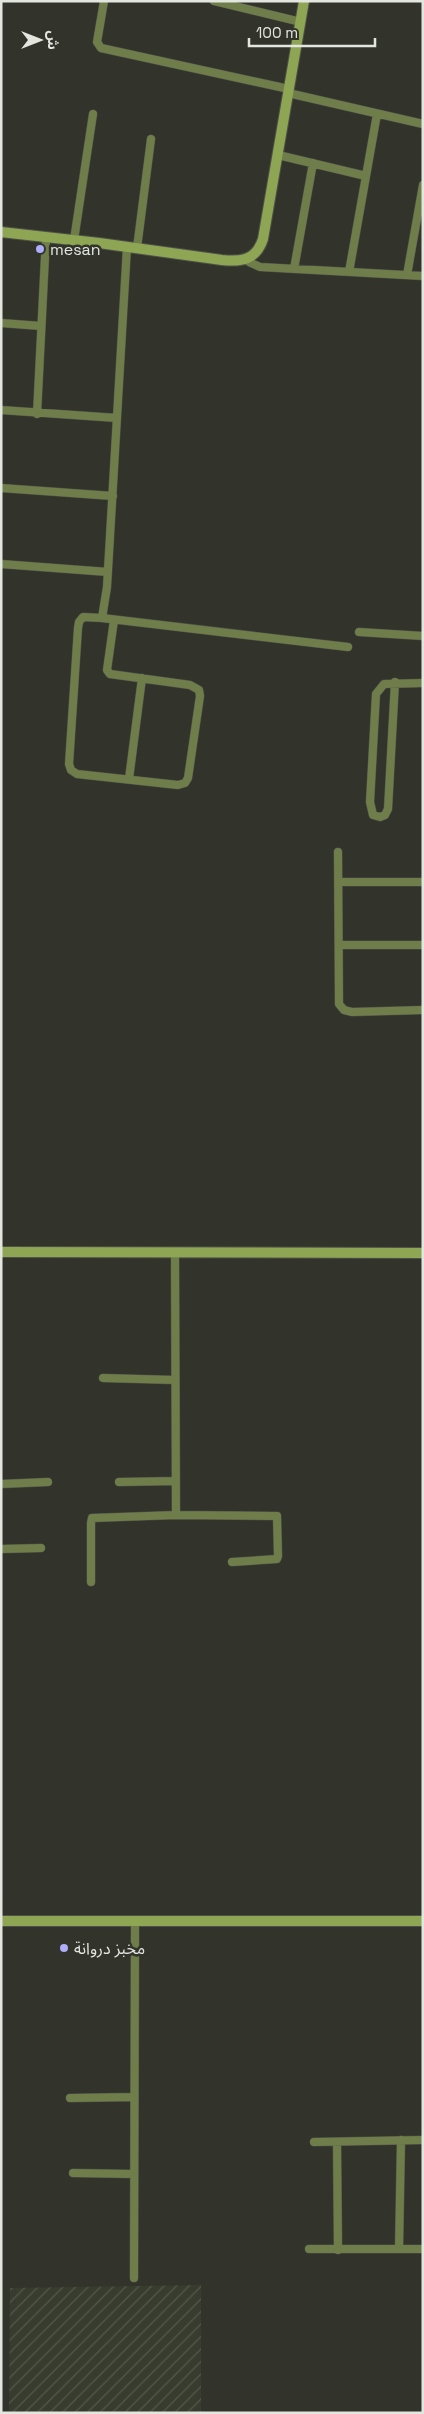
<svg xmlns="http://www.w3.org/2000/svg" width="424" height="2414" font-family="'Space Grotesk','Noto Sans Arabic',sans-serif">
<defs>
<pattern id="industrial-furrows" width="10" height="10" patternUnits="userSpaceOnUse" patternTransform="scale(1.25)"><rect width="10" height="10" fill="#373c2e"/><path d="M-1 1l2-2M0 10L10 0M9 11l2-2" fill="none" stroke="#54584c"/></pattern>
</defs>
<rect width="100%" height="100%" fill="#32342c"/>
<!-- industrial -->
<path fill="url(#industrial-furrows)" d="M 201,2285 L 201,2413 L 9,2413 L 10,2288 Z"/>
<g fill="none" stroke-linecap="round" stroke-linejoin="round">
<!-- street casing -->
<g stroke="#4e5049" stroke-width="9">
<path id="street" d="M 104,1 L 97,42 L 101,48 L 289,89
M 214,1 L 301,22
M 288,93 L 423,124
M 278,155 L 366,176
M 74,240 L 93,114
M 137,248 L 151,139
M 250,258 L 249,262 L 260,267 L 423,276
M 294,269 L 313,163
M 349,272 L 377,114
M 407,275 L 423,185
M 1,323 L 41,326
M 1,410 L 117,418
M 37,414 L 46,237
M 1,488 L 113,496
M 1,564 L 108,572
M 102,618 L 107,587 L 127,247
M 114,620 L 107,670 L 110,674 L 190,685 L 199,690 L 200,696 L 188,778 L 185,783 L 178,785 L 77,774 L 71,770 L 69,764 L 78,628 L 79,622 L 83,617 L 102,618 L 348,647
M 359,632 L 423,636
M 395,682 L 388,809 L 385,815 L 380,817 L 373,815 L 370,802 L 376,694 L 384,684 L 423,683
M 129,779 L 142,678
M 338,852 L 339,1004 L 344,1010 L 352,1012 L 423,1010
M 339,882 L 423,882
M 339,945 L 423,945
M 175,1253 L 176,1515
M 103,1378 L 175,1380
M 119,1482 L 176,1481
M 1,1484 L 48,1482
M 1,1549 L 41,1548
M 91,1582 L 91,1523 L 92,1518 L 176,1515 L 277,1516 L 278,1556 L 277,1559 L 232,1562
M 70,2098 L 134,2097
M 314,2142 L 423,2140
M 337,2142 L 338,2250
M 73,2173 L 134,2174
M 309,2249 L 423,2249
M 399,2249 L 401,2140
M 134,2278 L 135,1922"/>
</g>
<!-- secondary casing -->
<g stroke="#4e5049" stroke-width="12">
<path id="secondary" d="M 1,232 L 99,243 L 222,260 C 242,262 256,260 263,239 L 304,1
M 1,1252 L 423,1253
M 1,1921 L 423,1921"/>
</g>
<!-- street -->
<use href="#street" stroke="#6e7d4a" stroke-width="8"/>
<!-- secondary -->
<use href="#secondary" stroke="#8ea653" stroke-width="10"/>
</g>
<!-- markers -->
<g fill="#aeaefa" stroke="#32342c" stroke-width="2">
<circle cx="40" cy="249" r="5"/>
<circle cx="64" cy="1948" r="5"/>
</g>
<g text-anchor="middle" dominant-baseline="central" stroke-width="5" stroke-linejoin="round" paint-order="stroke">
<!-- poi labels -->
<g font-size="16" fill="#e3e5df" stroke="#32342c" text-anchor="start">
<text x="50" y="249">mesan</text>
<text x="74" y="1948">مخبز دروانة</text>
</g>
</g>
<!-- border -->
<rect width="424" height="2414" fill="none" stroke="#e3e5df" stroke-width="5"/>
<!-- north arrow -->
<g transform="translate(40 40) rotate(90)" stroke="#32342c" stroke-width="4" paint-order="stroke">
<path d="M0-4L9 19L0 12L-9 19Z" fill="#e3e5df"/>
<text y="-8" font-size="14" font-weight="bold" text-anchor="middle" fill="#e3e5df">ش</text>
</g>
<!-- scale -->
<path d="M249 38v8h126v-8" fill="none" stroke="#e3e5df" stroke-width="2.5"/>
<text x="256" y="38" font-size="15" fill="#e3e5df" stroke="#32342c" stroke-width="4" paint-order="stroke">100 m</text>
</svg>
